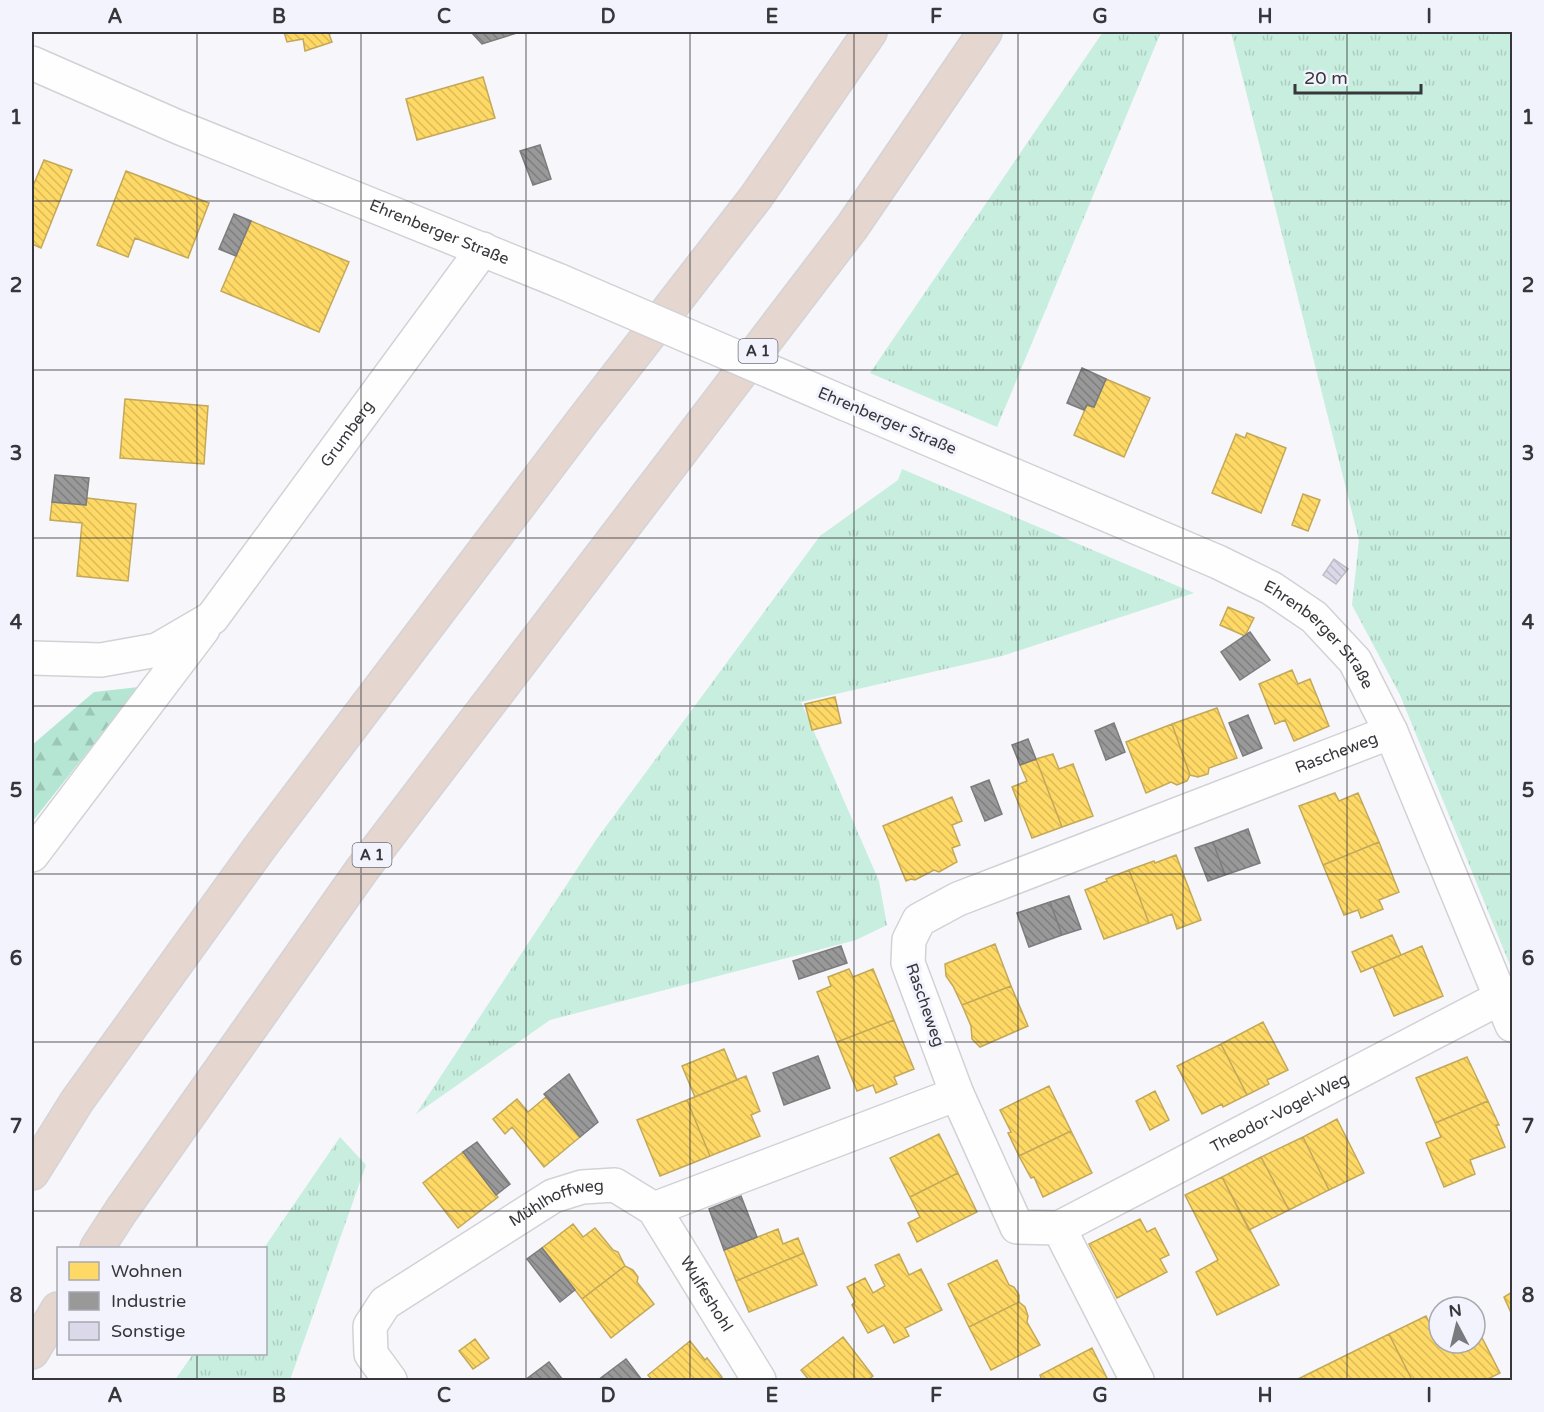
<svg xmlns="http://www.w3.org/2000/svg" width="1544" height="1412" font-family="'Varela Round',sans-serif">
<defs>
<pattern id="grass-tufts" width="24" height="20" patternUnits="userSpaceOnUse" patternTransform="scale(1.5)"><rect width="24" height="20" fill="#c7eedf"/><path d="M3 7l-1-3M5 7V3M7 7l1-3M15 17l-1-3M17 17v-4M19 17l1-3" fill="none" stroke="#accdc0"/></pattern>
<pattern id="forest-firs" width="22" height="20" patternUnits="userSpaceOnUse" patternTransform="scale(1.5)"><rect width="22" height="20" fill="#b5e6d3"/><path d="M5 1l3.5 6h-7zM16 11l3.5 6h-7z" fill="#9cc6b6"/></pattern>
<pattern id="homes-back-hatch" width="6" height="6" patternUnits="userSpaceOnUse" patternTransform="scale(1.5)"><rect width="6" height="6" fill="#ffd966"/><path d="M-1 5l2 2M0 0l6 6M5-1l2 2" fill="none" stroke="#dbbb59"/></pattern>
<pattern id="industry-back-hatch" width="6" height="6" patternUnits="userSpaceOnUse" patternTransform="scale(1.5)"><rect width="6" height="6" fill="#999"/><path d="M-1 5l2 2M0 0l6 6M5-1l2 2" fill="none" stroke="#7e7e7e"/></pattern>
<pattern id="building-back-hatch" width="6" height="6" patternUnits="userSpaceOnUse" patternTransform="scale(1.5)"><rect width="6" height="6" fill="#dbd9e9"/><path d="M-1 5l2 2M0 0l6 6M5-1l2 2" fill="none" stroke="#bdbbc9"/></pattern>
</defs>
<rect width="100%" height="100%" fill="#f6f6fb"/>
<!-- grass -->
<path fill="url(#grass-tufts)" d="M 1103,32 L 1161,32 L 997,427 L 870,373 Z
M 1231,32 L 1512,32 L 1512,970 L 1400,695 L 1352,605 L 1359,540 Z
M 902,469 L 1194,593 L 1002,656 L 801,702 L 879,881 L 887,925 L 856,940 L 550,1020 L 416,1114 L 596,840 L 820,536 L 898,480 Z
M 340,1137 L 366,1165 L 290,1380 L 175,1380 L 193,1354 L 266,1354 L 264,1248 Z"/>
<!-- forest -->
<path fill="url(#forest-firs)" d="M 139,687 L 32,822 L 32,745 L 94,692 Z"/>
<!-- homes -->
<path fill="url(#homes-back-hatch)" stroke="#c3a859" stroke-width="1.5" d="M 284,32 L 336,32 L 329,34 L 332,42 L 305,51 L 303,39 L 287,42 Z
M 483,77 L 495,118 L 417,140 L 406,99 Z
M 44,160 L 72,170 L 41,248 L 32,244 L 32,186 L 33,186 Z
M 126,171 L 209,203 L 188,258 L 135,238 L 128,257 L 97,245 Z
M 251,221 L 349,262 L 319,332 L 221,291 Z
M 1106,379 L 1150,398 L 1124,457 L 1074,435 L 1087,405 L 1094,407 Z
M 125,399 L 208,406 L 204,464 L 120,458 Z
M 1247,433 L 1286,448 L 1261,513 L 1212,493 L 1236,434 L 1245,438 Z
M 1303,494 L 1320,500 L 1308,531 L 1292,525 Z
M 87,498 L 136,504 L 128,581 L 77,576 L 82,523 L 50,520 L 52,502 L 86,505 Z
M 1228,607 L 1254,618 L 1245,636 L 1220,625 Z
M 1292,670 L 1298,684 L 1310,679 L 1329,726 L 1294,741 L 1285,720 L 1275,724 L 1259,684 Z
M 835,697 L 841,723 L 812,730 L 805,704 Z
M 1217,708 L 1237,758 L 1209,768 L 1208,774 L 1198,777 L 1190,775 L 1172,724 Z
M 1172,724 L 1190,775 L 1187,781 L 1177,785 L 1171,782 L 1146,793 L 1126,742 Z
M 1053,754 L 1059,769 L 1073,764 L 1093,816 L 1062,827 L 1036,759 Z
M 1036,759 L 1062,827 L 1032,838 L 1012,787 L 1027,781 L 1020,765 Z
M 1335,793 L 1339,801 L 1358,793 L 1379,842 L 1323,865 L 1299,806 Z
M 952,797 L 962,821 L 952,825 L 960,845 L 952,848 L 957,862 L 939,872 L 934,870 L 915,880 L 911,879 L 906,881 L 883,826 Z
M 1379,842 L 1399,892 L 1379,900 L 1383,909 L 1361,918 L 1358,910 L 1344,915 L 1323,865 Z
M 1176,855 L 1201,920 L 1177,929 L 1172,914 L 1149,923 L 1129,870 L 1154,861 L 1155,863 Z
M 1129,870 L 1149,923 L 1104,939 L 1085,890 L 1107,881 L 1106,879 Z
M 1392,935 L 1401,955 L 1361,972 L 1352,952 Z
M 995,944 L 1011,986 L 962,1005 L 953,986 L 946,976 L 945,964 Z
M 1422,946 L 1443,996 L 1394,1016 L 1373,967 Z
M 849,969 L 853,977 L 873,969 L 894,1020 L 837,1042 L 817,992 L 831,986 L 828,977 Z
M 1011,986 L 1028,1026 L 980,1047 L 972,1039 L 971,1026 L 962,1005 Z
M 894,1020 L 914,1069 L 894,1077 L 897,1084 L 876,1093 L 873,1085 L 857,1091 L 837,1042 Z
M 1263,1022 L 1288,1070 L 1267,1080 L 1269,1084 L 1247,1095 L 1221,1044 Z
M 1221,1044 L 1247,1095 L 1223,1107 L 1222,1104 L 1202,1114 L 1177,1066 Z
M 724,1049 L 737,1080 L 695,1097 L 682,1066 Z
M 1467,1057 L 1488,1101 L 1435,1123 L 1416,1078 Z
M 746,1076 L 760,1111 L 751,1115 L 760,1136 L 710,1156 L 687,1100 Z
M 1049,1086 L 1071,1131 L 1019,1156 L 1008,1133 L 1011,1132 L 1000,1110 Z
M 1155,1091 L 1169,1120 L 1150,1130 L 1136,1101 Z
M 546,1097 L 580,1137 L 544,1167 L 512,1127 L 505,1134 L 493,1119 L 517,1099 L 528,1112 Z
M 687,1100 L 710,1156 L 660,1176 L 637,1120 Z
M 1488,1101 L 1499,1125 L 1496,1125 L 1505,1147 L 1470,1160 L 1475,1174 L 1444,1187 L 1426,1143 L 1441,1137 L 1435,1123 Z
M 1337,1119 L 1364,1173 L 1329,1190 L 1303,1137 Z
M 1071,1131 L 1092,1173 L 1043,1197 L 1034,1177 L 1031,1178 L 1019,1156 Z
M 939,1134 L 958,1173 L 910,1197 L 890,1158 Z
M 1303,1137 L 1329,1190 L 1289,1210 L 1261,1157 Z
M 463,1152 L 498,1197 L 458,1228 L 423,1183 Z
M 1261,1157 L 1289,1210 L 1249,1230 L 1222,1177 Z
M 958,1173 L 977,1212 L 917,1242 L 908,1223 L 920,1217 L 910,1197 Z
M 1222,1177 L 1279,1285 L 1217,1315 L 1196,1272 L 1218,1260 L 1185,1195 Z
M 1140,1219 L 1147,1232 L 1155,1228 L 1169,1255 L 1160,1259 L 1167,1272 L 1117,1298 L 1089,1244 Z
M 573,1224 L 583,1237 L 595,1228 L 613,1250 L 618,1252 L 625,1266 L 582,1299 L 542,1248 Z
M 778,1229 L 783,1244 L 798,1238 L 804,1253 L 736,1281 L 724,1250 Z
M 804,1253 L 817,1285 L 749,1312 L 736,1281 Z
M 899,1254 L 909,1275 L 921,1269 L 942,1310 L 905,1328 L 909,1336 L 894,1343 L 884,1325 L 868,1333 L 852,1305 L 855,1302 L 847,1287 L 865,1278 L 873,1293 L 885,1286 L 875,1265 Z
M 997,1260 L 1009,1285 L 1014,1287 L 1019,1295 L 1019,1302 L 969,1327 L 948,1284 Z
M 625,1266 L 633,1270 L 638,1277 L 637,1282 L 654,1304 L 611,1338 L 582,1299 Z
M 1512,1292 L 1512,1315 L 1504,1297 Z
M 1019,1302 L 1025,1307 L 1028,1316 L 1027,1322 L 1040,1345 L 991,1370 L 969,1327 Z
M 1426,1316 L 1434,1332 L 1439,1330 L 1439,1343 L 1475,1343 L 1475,1324 L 1500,1373 L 1486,1380 L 1412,1380 L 1389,1334 Z
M 1389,1334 L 1412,1380 L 1296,1380 Z
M 843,1337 L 873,1376 L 867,1380 L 809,1380 L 801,1370 Z
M 475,1339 L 489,1358 L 473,1369 L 459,1351 Z
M 690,1341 L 705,1360 L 707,1358 L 722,1377 L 718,1380 L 652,1380 L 648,1375 Z
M 1092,1348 L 1108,1380 L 1042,1380 L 1040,1375 Z"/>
<!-- industry -->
<path fill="url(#industry-back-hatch)" stroke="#7c7c7d" stroke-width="1.5" d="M 471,32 L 516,32 L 517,33 L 482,44 Z
M 540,145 L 551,179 L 533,185 L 520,151 Z
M 234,214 L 251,221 L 236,256 L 219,249 Z
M 1082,368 L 1106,379 L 1094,407 L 1087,405 L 1084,410 L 1067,403 Z
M 55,475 L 89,478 L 86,505 L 52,502 Z
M 1250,632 L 1270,660 L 1240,680 L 1221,652 Z
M 1248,715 L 1262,748 L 1243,756 L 1229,723 Z
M 1114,723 L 1125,752 L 1106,760 L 1095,731 Z
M 1028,739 L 1036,759 L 1020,765 L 1012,745 Z
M 989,780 L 1002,814 L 985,821 L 971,787 Z
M 1248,829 L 1260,863 L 1225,875 L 1213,842 Z
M 1213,842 L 1225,875 L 1208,881 L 1195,848 Z
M 1069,896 L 1081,929 L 1062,935 L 1050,902 Z
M 1050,902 L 1062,935 L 1029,947 L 1017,913 Z
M 841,946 L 847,963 L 799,979 L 793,961 Z
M 818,1056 L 830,1088 L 784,1105 L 773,1073 Z
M 569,1074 L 598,1122 L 580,1137 L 544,1094 Z
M 477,1142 L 510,1184 L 496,1195 L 463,1152 Z
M 741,1196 L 757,1237 L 724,1250 L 709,1209 Z
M 542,1248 L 575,1290 L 560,1302 L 527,1259 Z
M 626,1359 L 642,1380 L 598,1380 Z
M 549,1362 L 563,1380 L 525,1380 Z"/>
<!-- building -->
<path fill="url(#building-back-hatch)" stroke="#bfbfc3" stroke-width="1.5" d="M 1334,559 L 1348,569 L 1336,584 L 1323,575 Z"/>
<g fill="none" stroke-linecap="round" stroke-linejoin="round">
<!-- street casing -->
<g stroke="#d2d2d6" stroke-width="36">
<g id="street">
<path id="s1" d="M 32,63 L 178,127 L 560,281"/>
<path id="s2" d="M 846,404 L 1218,562 L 1271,588 L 1314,617 L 1355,661 L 1391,732 L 1512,1025"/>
<path id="s3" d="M 32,658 L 101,660 L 157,650 L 212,618 L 483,249"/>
<path d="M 32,855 L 203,629"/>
<path d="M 654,1209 L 957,1094"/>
<path id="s4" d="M 1059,1228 L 1500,998"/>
<path id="s5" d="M 390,1380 L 371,1354 L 370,1326 L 385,1303 L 553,1196 L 582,1187 L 615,1185 L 654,1209 L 759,1380"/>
<path id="s6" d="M 1137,1380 L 1059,1228 L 1017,1227 L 957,1094 L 908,963 L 909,940 L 919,920 L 958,899 L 1391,732"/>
</g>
</g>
<!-- highway casing -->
<g stroke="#d4d4d6" stroke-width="36">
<path id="highway" d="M 32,1173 L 77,1101 L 260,847 L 584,419 L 756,197 L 870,32
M 97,1248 L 121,1211 L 361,871 L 852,227 L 985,32
M 32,1352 L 58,1309"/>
</g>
<!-- street -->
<use href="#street" stroke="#fefefe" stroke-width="33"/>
<!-- highway -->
<use href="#highway" stroke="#e5d6d0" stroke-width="33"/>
<!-- street-bridge casing -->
<g stroke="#d2d2d6" stroke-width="36" stroke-linecap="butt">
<path id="street-bridge" d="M 560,281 L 846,404"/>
</g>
<!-- street-bridge -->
<use href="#street-bridge" stroke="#fefefe" stroke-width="33"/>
</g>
<!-- grid -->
<path fill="none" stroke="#37373b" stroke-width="1.5" stroke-opacity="0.55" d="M 197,32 L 197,1248M 361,32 L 361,1380M 526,32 L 526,1380M 690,32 L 690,1380M 854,32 L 854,1380M 1018,32 L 1018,1380M 1183,32 L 1183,1380M 1347,32 L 1347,1380M 32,201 L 1512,201M 32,370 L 1512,370M 32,538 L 1512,538M 32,706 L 1512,706M 32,874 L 1512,874M 32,1042 L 1512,1042M 32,1211 L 1512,1211M 197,1354 L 197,1380"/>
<g text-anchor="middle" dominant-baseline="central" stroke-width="6" stroke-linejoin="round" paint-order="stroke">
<!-- shield labels -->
<g fill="#f3f3fe" stroke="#6f6f76" stroke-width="1.5">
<rect x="738.5" y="339" width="39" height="24" rx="4.5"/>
<rect x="352.5" y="843" width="39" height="24" rx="4.5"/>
</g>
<g font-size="15" font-weight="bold" fill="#37373b">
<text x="758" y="351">A 1</text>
<text x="372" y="855">A 1</text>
</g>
<!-- street labels -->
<g font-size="16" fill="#37373b" stroke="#f3f3fe">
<text stroke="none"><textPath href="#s1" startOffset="441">Ehrenberger Straße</textPath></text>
<text transform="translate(887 421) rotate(23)">Ehrenberger Straße</text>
<text stroke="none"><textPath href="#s3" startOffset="418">Grumberg</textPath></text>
<text stroke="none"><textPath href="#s2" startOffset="531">Ehrenberger Straße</textPath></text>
<text stroke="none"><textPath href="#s6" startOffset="994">Rascheweg</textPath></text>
<text transform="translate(925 1005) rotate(71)">Rascheweg</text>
<text stroke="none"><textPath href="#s4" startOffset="249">Theodor-Vogel-Weg</textPath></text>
<text stroke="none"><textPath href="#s5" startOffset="288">Mühlhoffweg</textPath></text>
<text stroke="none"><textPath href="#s5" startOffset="496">Wulfeshohl</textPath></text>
</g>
</g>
<!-- border -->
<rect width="1544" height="1412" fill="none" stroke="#f3f3fe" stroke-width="66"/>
<!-- legend -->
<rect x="57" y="1247" width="210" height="108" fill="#f3f3fe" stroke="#a8a8b0" stroke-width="1.5"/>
<rect x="69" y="1262" width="30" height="18" fill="#ffd966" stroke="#a8a8b0" stroke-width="1.5"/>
<text x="111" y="1277" font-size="18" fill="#37373b">Wohnen</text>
<rect x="69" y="1292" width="30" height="18" fill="#999999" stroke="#a8a8b0" stroke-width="1.5"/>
<text x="111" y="1307" font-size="18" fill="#37373b">Industrie</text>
<rect x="69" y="1322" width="30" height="18" fill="#dbd9e9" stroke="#a8a8b0" stroke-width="1.5"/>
<text x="111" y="1337" font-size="18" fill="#37373b">Sonstige</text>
<!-- north arrow -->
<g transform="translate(1457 1325) rotate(353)"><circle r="28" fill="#f3f3fe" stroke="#a8a8b0" stroke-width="1.5"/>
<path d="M0-4.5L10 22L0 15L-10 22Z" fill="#7a7a7e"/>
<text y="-9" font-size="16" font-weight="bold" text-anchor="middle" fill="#37373b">N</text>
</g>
<!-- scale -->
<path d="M1295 84v9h126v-9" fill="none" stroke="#37373b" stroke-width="3"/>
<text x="1304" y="84" font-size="18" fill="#37373b" stroke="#f3f3fe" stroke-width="4.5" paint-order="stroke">20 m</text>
<rect x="33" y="33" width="1478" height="1346" fill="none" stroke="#37373b" stroke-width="2"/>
<g font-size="20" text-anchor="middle" font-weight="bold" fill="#37373b">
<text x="115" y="23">A</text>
<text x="279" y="23">B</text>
<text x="444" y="23">C</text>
<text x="608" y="23">D</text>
<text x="772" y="23">E</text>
<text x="936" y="23">F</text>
<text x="1100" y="23">G</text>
<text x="1265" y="23">H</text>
<text x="1429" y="23">I</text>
<text x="16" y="124">1</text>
<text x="1528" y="124">1</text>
<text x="16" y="292">2</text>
<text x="1528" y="292">2</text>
<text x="16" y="460">3</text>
<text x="1528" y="460">3</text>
<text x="16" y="629">4</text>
<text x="1528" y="629">4</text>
<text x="16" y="797">5</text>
<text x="1528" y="797">5</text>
<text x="16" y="965">6</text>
<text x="1528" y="965">6</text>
<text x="16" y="1133">7</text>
<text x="1528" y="1133">7</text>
<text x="16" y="1302">8</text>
<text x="1528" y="1302">8</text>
<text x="115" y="1402">A</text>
<text x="279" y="1402">B</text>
<text x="444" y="1402">C</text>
<text x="608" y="1402">D</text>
<text x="772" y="1402">E</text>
<text x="936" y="1402">F</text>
<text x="1100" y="1402">G</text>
<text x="1265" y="1402">H</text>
<text x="1429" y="1402">I</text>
</g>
</svg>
